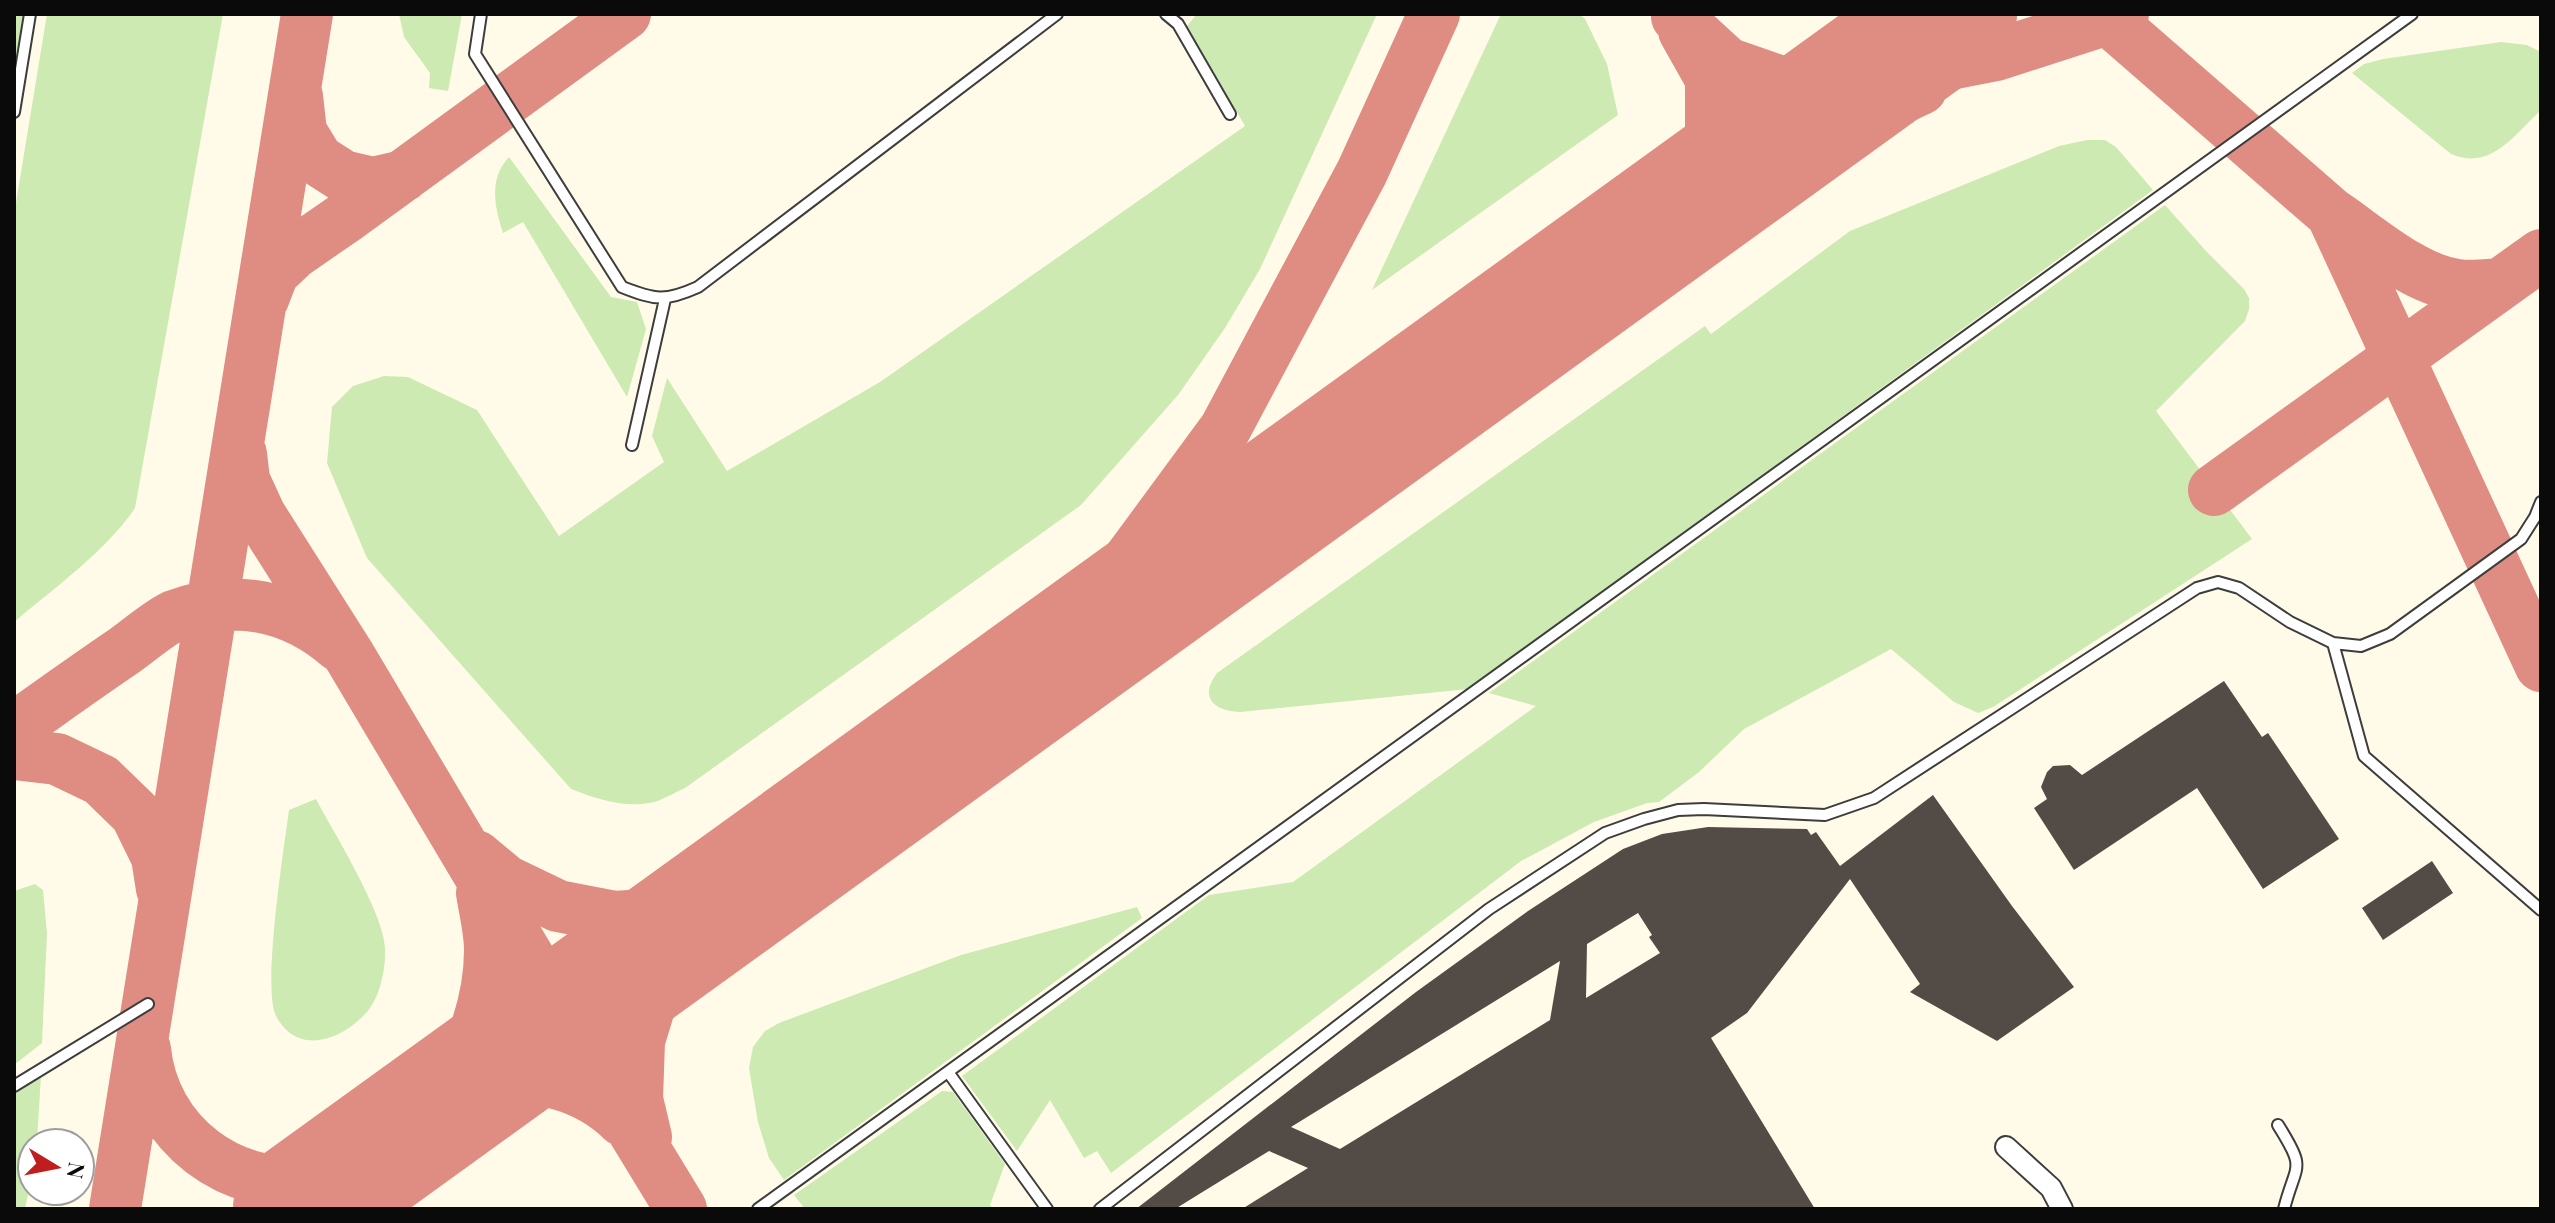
<svg xmlns="http://www.w3.org/2000/svg" width="2555" height="1223" font-family="'Playfair Display',serif">
<rect width="100%" height="100%" fill="#fffbe8"/>
<!-- green -->
<path fill="#cceab1" d="M 14,14 L 29,14 L 14,106 Z
M 47,14 L 223,14 L 135,508 C 108,549 52,590 14,622 L 14,215 Z
M 399,14 L 462,14 L 448,91 L 429,88 L 430,73 L 404,37 Z
M 1197,14 L 1377,14 L 1260,269 L 1225,328 L 1178,395 L 1081,505 L 685,788 C 675,792 665,799 654,802 C 626,809 597,799 571,789 L 367,558 L 327,463 L 332,407 L 353,386 L 384,376 L 408,377 L 477,410 L 559,536 L 664,462 L 652,436 L 667,378 L 727,471 L 880,382 L 1245,126 L 1187,26 Z
M 1501,14 L 1579,14 L 1585,19 L 1607,64 L 1618,115 L 1372,290 Z
M 2501,42 L 2527,45 L 2541,52 L 2541,110 C 2514,135 2491,171 2451,154 L 2352,73 L 2364,64 L 2383,59 Z
M 2087,140 L 2105,140 L 2116,147 L 2153,190 L 1468,689 L 1240,712 C 1213,711 1199,697 1217,673 L 1705,326 L 1711,334 L 1850,231 L 2059,146 Z
M 509,157 L 611,297 L 637,302 L 646,329 L 627,397 L 523,222 L 503,233 C 495,208 488,179 509,157 Z
M 2165,205 L 2206,251 L 2244,289 L 2249,298 L 2249,309 L 2245,321 L 2156,411 L 2252,539 L 1993,707 L 1978,713 L 1954,702 L 1891,649 L 1744,729 L 1699,772 L 1659,802 L 1647,803 L 1594,822 L 1521,861 L 1111,1173 L 1097,1151 L 1084,1158 L 1050,1100 L 1017,1151 L 962,1076 L 1209,895 L 1293,882 L 1536,706 L 1489,693 Z
M 316,799 C 334,833 384,913 385,948 C 386,968 380,997 367,1012 C 342,1040 298,1057 276,1016 C 262,988 284,848 289,810 Z
M 35,884 L 43,890 L 47,933 L 42,1043 L 14,1065 L 14,891 Z
M 1137,907 L 1142,918 L 784,1180 L 769,1158 L 758,1122 L 749,1068 L 753,1047 L 765,1031 L 779,1023 L 961,955 Z
M 41,1075 L 37,1141 L 32,1143 L 32,1174 L 25,1209 L 14,1209 L 14,1093 Z
M 942,1091 L 953,1092 L 1005,1164 L 990,1205 L 993,1209 L 805,1209 L 794,1195 Z"/>
<g fill="none" stroke-linecap="round" stroke-linejoin="round">
<!-- taxiway -->
<path stroke="#df8c83" stroke-width="52" d="M 2102,14 L 2332,214 L 2541,666
M 1677,17 L 1727,63 L 1790,85 L 1858,82 L 1996,55 L 2123,14
M 1914,42 L 1926,14
M 297,96 L 301,132 L 318,160 L 343,176 L 373,183 L 403,176
M 1678,212 L 1787,151 L 1921,89
M 1678,212 L 1711,150 L 1711,79 L 1684,31
M 2332,214 C 2368,238 2413,279 2457,285 C 2472,287 2486,285 2501,284
M 263,299 L 273,273 L 294,253 L 349,215 L 625,14
M 241,454 L 244,480 L 260,515 L 350,657 L 564,1017 L 681,1209
M 2214,490 L 2541,255
M 1052,664 L 1225,429 L 1362,172 L 1434,14
M 14,728 C 51,702 87,676 124,651 C 140,640 157,624 174,616 C 233,593 292,605 339,646
M 14,754 L 57,759 L 101,780 L 136,814 L 157,857 L 162,889
M 476,856 L 506,881 L 558,906 L 615,917 L 673,913 L 727,898
M 145,1049 C 153,1134 232,1194 316,1180 C 332,1178 348,1168 363,1162
M 443,1105 C 468,1055 490,1007 490,950 C 490,931 485,912 482,893
M 443,1105 C 456,1097 473,1084 488,1081 C 536,1072 587,1086 622,1120
M 646,1137 L 637,1099 L 639,1041 L 656,985 L 686,935 L 730,897
M 115,1209 L 307,14"/>
<!-- runway -->
<path stroke="#df8c83" stroke-width="130" d="M 298,1209 L 1952,14"/>
</g>
<!-- building -->
<path fill="#534c46" fill-rule="evenodd" d="M 2224,681 L 2262,737 L 2268,733 L 2339,839 L 2263,889 L 2197,788 L 2074,870 L 2034,808 L 2047,799 L 2041,787 L 2047,772 L 2053,766 L 2070,765 L 2082,775 Z
M 1933,795 L 2012,906 L 2074,987 L 1997,1041 L 1910,992 L 1920,984 L 1850,879 L 1747,1013 L 1711,1038 L 1815,1209 L 1242,1209 L 1308,1168 L 1269,1151 L 1175,1209 L 1136,1209 L 1416,992 L 1528,911 L 1623,849 L 1662,834 L 1708,827 L 1807,829 L 1811,835 L 1816,832 L 1840,866 ZM 1638,913 L 1652,935 L 1649,937 L 1660,953 L 1586,998 L 1587,944 ZM 1560,961 L 1550,1020 L 1340,1149 L 1291,1127 Z
M 2432,861 L 2453,893 L 2383,940 L 2362,908 Z"/>
<g fill="none" stroke-linecap="round" stroke-linejoin="round">
<!-- service casing -->
<g stroke="#3d3d3d" stroke-width="14">
<path id="service" d="M 481,14 L 475,54 L 622,287 C 655,300 665,302 698,287 L 1057,14
M 1166,14 L 1178,24 L 1230,114
M 14,112 L 30,14
M 632,445 L 665,299
M 2333,643 L 2364,756 L 2541,910
M 948,1072 L 1047,1209
M 14,1086 L 148,1004
M 2278,1125 C 2307,1171 2296,1162 2284,1209
M 758,1209 L 2412,14
M 1100,1209 L 1489,909 L 1605,833 L 1644,819 L 1678,810 L 1704,809 L 1825,815 L 1874,798 L 2197,588 L 2218,582 L 2239,588 L 2290,622 L 2333,643 L 2361,646 L 2390,634 L 2521,539 L 2535,517 L 2541,502"/>
</g>
<!-- minor casing -->
<g stroke="#3d3d3d" stroke-width="24">
<path id="minor" d="M 2006,1147 L 2051,1188 L 2062,1209"/>
</g>
<!-- service -->
<use href="#service" stroke="#fff" stroke-width="10"/>
<!-- minor -->
<use href="#minor" stroke="#fff" stroke-width="20"/>
</g>
<!-- border -->
<rect width="2555" height="1223" fill="none" stroke="#0a0a0a" stroke-width="32"/>
<!-- north arrow -->
<g transform="translate(56 1167) rotate(100)"><circle r="38" fill="#ffffff" stroke="#9d9d9d" stroke-width="2"/>
<path d="M0-6L14 30L0 20L-14 30Z" fill="#bf1d1e"/>
<text y="-12" font-size="22" font-weight="bold" text-anchor="middle" fill="#0a0a0a">N</text>
</g>
</svg>
